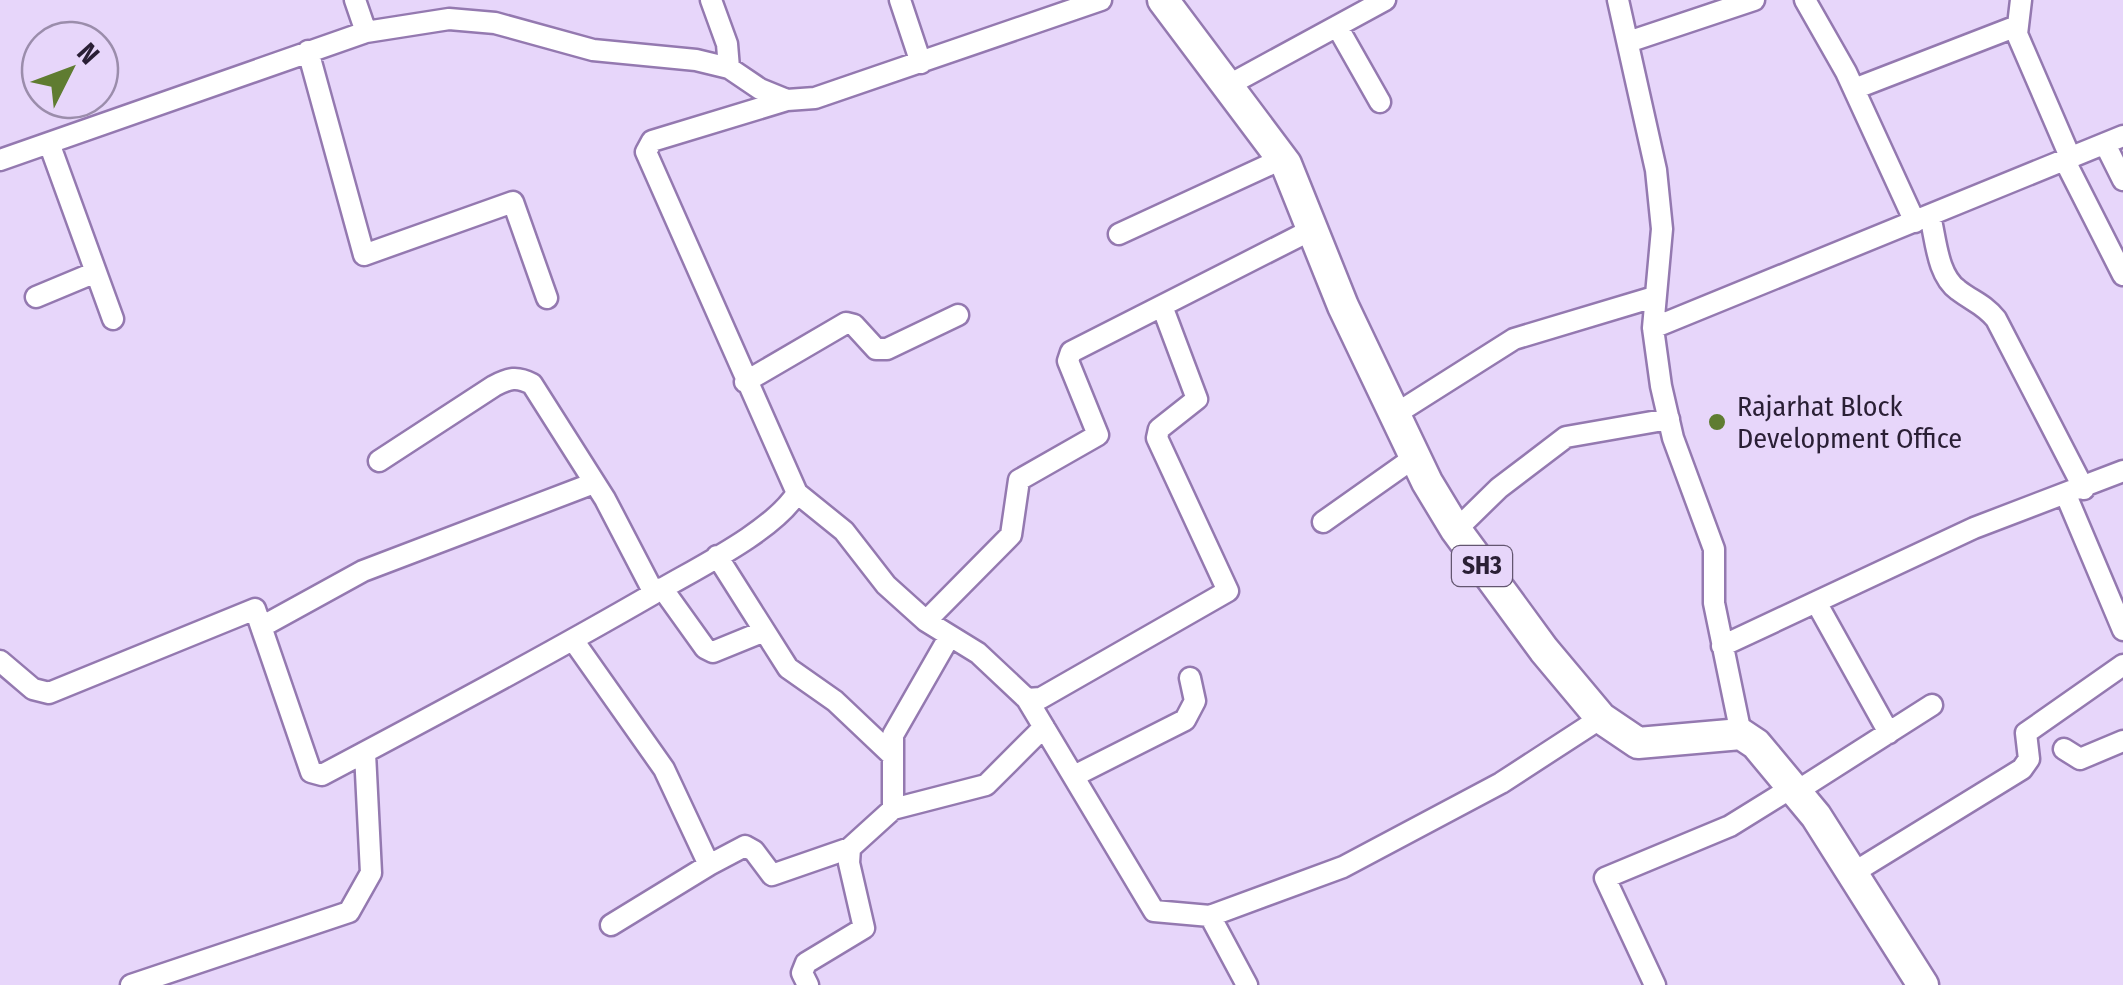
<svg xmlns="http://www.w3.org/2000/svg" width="2123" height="985" font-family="'Fira Sans Condensed',sans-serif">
<rect width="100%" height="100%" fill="#e7d6fa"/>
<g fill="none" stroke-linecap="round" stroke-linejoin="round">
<!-- minor casing -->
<g stroke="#9479b0" stroke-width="25">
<path id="minor" d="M 355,0 L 366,32
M 711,0 L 727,44 L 729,68
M 900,0 L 921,63
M 1618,0 L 1656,170 L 1662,229 L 1653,328 L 1661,386 L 1673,438 L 1714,549 L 1714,603 L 1741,734
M 1805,0 L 1846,72 L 1915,222
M 2021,0 L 2017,34 L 2071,159
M 1338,28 L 1380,102
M 1628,42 L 1754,0
M 308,51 L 364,255 L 513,202 L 547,298
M 1227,86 L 1385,0
M 1854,89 L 2017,26
M 49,143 L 113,319
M 2105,144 L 2123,180
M 0,160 L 366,32 L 449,19 L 495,23 L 593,50 L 696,60 L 729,68 L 760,89 L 787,100 L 815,98 L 1101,0
M 2065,161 L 2123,275
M 1930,216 C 1936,239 1937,275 1958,290 C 1972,301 1984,304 1996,319 L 2084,489
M 1119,234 L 1282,159
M 36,297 L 96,272
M 1653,328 L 2123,136
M 745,382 L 846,323 L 854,325 L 876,349 L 887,349 L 958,315
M 1394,415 L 1514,339 L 1654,297
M 379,461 L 494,386 C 509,378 517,376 532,384 L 605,499 L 654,593
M 797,493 L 844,531 L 886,585 L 926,621 L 978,653 L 1027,699 L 1041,698 L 1228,591 L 1157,438 L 1159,429 L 1197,399 L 1162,306
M 2066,495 L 2123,630
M 1323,522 L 1415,457
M 1456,530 L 1499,488 L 1566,437 L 1669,419
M 717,556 L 788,668 L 835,701 L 892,755
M 662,588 L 705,648 L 713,652 L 762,632
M 1816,602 L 1889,733
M 926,621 L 1011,535 L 1019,480 L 1098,435 L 1068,361 L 1071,352 L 1313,229
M 263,626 L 363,571 L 594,483
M 573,640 L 664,769 L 709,865 L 611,925
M 1722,646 L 1974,528 L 2123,471
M 0,661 L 33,689 L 49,693 L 255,609 L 311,772 L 322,775 C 433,716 544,657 653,594 C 693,570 773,532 797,493 L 646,152 L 652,141 L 787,100
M 1027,699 L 1154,911 L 1210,916 L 1247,985
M 2064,749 L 2080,759 L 2123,741
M 1074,776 L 1185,720 L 1195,701 L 1190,678
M 1797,791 L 1932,705
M 893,809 L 986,785 L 1044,727
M 709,865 L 745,846 L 754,851 L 772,875 L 850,848
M 1853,873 L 2022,769 L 2029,759 L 2026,733 L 2123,665
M 1210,916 L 1343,867 L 1501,783 L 1601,718
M 131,985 L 349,912 L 371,873 L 365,753
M 808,985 L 802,973 L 806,963 L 864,928 L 849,863 L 850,848 L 893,809 L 893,735 L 948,639
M 1655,985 L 1605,878 L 1730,826 L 1793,787"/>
</g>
<!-- primary casing -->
<g stroke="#9479b0" stroke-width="35">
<path id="primary" d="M 1163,0 L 1286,164 L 1343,306 L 1427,482 L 1456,530 L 1544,650 L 1601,718 L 1638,743 L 1741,734 L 1756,744 L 1816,816 L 1923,985"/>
</g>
<!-- minor -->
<use href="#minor" stroke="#fff" stroke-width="20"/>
<!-- primary -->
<use href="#primary" stroke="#fff" stroke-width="30"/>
</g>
<!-- markers -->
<circle fill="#5f7c31" stroke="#e7d6fa" stroke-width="4" cx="1717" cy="422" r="10"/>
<g text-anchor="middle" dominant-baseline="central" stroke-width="8" stroke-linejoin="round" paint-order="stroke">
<!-- shield labels -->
<rect fill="#e7d6fa" stroke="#635670" stroke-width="2.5" x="1452" y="546" width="60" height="40" rx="8"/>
<g font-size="25" font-weight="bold" fill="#2a1f35">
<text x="1482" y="566">SH3</text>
</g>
<!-- poi labels -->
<g font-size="28" fill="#2a1f35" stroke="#e7d6fa" text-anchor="start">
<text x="1737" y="406">Rajarhat Block<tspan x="1737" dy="32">Development Office</tspan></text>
</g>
</g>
<!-- north arrow -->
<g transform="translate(70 70) rotate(48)"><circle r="48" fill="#e7d6fa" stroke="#9b8dab" stroke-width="2.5"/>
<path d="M0-8L18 38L0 25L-18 38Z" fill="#5f7c31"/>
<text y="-15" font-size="28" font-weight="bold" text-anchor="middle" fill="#2a1f35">N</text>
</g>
</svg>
